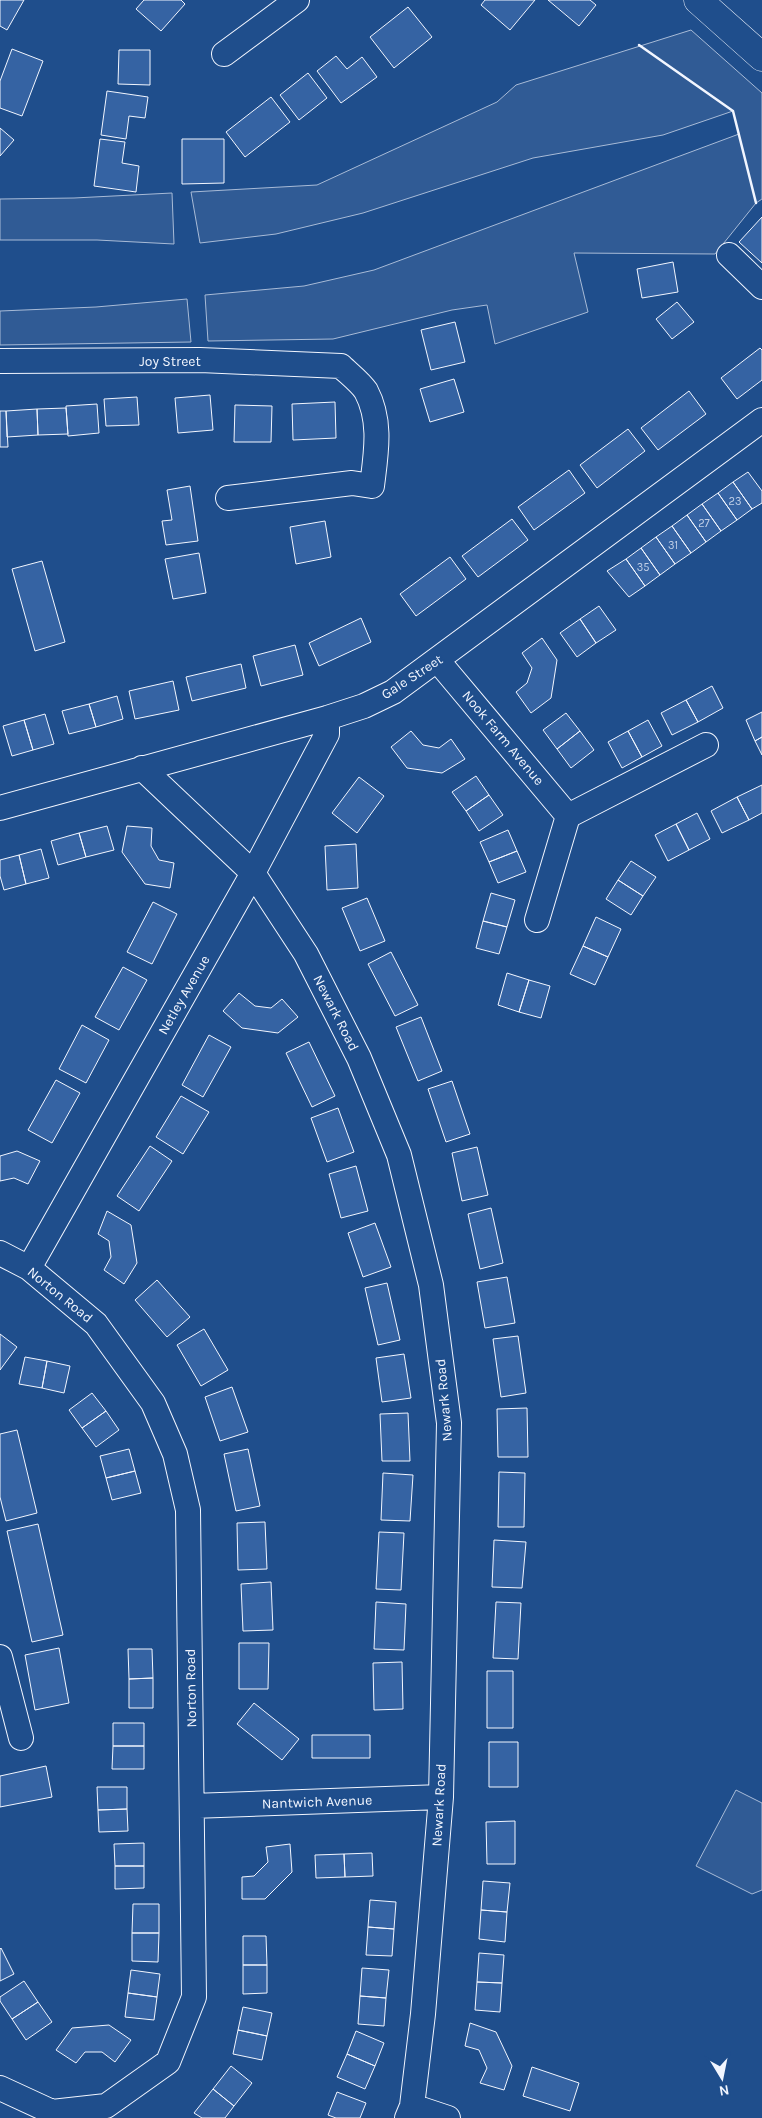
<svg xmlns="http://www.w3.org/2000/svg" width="762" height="2118" font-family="Karla,sans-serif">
<rect width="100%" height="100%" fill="#1f4e8c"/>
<!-- built -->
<path fill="#305b95" stroke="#a8bbd7" d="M 691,30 L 762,93 L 762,199 L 756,203 L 715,254 L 574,253 L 588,312 L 495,344 L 487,305 L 452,310 L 333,339 L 208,341 L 205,295 L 304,286 L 374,270 L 739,134 L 733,111 L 663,135 L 533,158 L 363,213 L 276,234 L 200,243 L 191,192 L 317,185 L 497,102 L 516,85 Z
M 172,193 L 174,244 L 97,240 L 0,240 L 0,199 L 74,198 Z
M 187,299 L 191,342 L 0,345 L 0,311 L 96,307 Z
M 736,1790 L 762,1803 L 762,1890 L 752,1894 L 696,1866 Z"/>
<!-- building -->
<path fill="#3563a3" stroke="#f2f6ff" d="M 0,0 L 24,0 L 7,30 L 0,26 Z
M 144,0 L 181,0 L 185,4 L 161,31 L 136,9 Z
M 485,0 L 535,0 L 510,30 L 481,5 Z
M 548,0 L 590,0 L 596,5 L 579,26 Z
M 408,7 L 432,37 L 394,68 L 370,37 Z
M 12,49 L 43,61 L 22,116 L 0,108 L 0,81 Z
M 119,50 L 150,50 L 150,85 L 118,84 Z
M 336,56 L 347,69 L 362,57 L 377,77 L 341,103 L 317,71 Z
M 308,73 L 327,98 L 299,120 L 280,95 Z
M 107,91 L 148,97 L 145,118 L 129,116 L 126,139 L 101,135 Z
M 271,97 L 290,122 L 245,157 L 226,132 Z
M 0,128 L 14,140 L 0,156 Z
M 100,139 L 125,142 L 122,163 L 139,166 L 136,192 L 94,186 Z
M 182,139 L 224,139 L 224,183 L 182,184 Z
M 762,217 L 762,263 L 739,242 Z
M 673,262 L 678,292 L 642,298 L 637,269 Z
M 677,302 L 694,322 L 672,339 L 656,319 Z
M 455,322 L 465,362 L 431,370 L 421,330 Z
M 760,348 L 762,350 L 762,380 L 737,399 L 721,378 Z
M 454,379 L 464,412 L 430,422 L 420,389 Z
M 689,391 L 706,414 L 658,450 L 641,428 Z
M 210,395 L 213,430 L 178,433 L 175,398 Z
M 137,397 L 139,425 L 106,426 L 104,399 Z
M 335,402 L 336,438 L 293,440 L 292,404 Z
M 97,404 L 99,433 L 68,436 L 66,406 Z
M 235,405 L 272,406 L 271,442 L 234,442 Z
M 66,408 L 68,434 L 38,435 L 37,409 Z
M 37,409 L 38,435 L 7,437 L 6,411 Z
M 0,411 L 6,411 L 8,447 L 0,447 Z
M 628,429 L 645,451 L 597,488 L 580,465 Z
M 569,470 L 585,493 L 534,530 L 518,507 Z
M 748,472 L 762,491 L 762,503 L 752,509 L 733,482 Z
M 733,482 L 752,509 L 737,520 L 718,493 Z
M 190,486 L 198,541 L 166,545 L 162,521 L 172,520 L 167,490 Z
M 718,493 L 737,520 L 721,531 L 702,504 Z
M 702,504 L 721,531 L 706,542 L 687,515 Z
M 687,515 L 706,542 L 691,553 L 672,526 Z
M 512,519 L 528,540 L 478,577 L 462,556 Z
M 325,521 L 331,557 L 296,564 L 290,527 Z
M 672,526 L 691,553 L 675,564 L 656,537 Z
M 656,537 L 675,564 L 660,575 L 641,548 Z
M 641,548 L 660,575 L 645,586 L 626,559 Z
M 199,553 L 206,593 L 173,599 L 165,559 Z
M 450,557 L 466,579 L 416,616 L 400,594 Z
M 626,559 L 645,586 L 629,597 L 607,571 Z
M 42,561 L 65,642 L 35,651 L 12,569 Z
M 599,606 L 616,630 L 596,643 L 580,619 Z
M 361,618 L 371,642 L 319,666 L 309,643 Z
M 580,619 L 596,643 L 577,657 L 560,633 Z
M 542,638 L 557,660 L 551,698 L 531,713 L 516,692 L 527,683 L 532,668 L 522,653 Z
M 295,645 L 303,675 L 261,686 L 253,656 Z
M 241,664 L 246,688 L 192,701 L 186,677 Z
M 173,681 L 179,710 L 135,719 L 129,691 Z
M 712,686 L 723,708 L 698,722 L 686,700 Z
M 117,696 L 123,719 L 96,727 L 89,704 Z
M 686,700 L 698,722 L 672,735 L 661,713 Z
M 89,704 L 96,727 L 69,734 L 62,711 Z
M 762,712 L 762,737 L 755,741 L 746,720 Z
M 566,713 L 580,731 L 557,749 L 543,730 Z
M 45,714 L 54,744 L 33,750 L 24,720 Z
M 24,720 L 33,750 L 12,756 L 3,726 Z
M 648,720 L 662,746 L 642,757 L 628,731 Z
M 411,731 L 423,745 L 439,748 L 451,739 L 465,759 L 442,773 L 407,768 L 391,747 Z
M 580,731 L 594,750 L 571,768 L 557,749 Z
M 628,731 L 642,757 L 622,768 L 608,742 Z
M 762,737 L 762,755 L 755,741 Z
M 476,776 L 489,795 L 466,811 L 452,792 Z
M 359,777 L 384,796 L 357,833 L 332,813 Z
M 762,785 L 762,813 L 749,820 L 737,797 Z
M 489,795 L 503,815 L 479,831 L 466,811 Z
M 737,797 L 749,820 L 722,833 L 711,811 Z
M 697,813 L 710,839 L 689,850 L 676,824 Z
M 676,824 L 689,850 L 668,861 L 655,835 Z
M 107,826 L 114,850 L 86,857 L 79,833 Z
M 127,826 L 152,828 L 151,846 L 159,860 L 174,863 L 170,888 L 145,884 L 122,852 Z
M 508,830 L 517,851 L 489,862 L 480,842 Z
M 79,833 L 86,857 L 58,865 L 51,841 Z
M 356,844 L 358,888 L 327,890 L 325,846 Z
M 41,849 L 49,878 L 26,884 L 19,855 Z
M 517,851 L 526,872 L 498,883 L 489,862 Z
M 19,855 L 26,884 L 4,890 L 0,876 L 0,860 Z
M 631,861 L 656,877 L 643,896 L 618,880 Z
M 618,880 L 643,896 L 631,915 L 606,899 Z
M 491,893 L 515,900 L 507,927 L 483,921 Z
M 367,898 L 385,941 L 360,951 L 342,908 Z
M 153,902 L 177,914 L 152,964 L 127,952 Z
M 596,917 L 621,929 L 608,957 L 583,946 Z
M 483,921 L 507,927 L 499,954 L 476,948 Z
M 583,946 L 608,957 L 595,985 L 570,974 Z
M 391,952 L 418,1005 L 395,1016 L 368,964 Z
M 123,967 L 147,980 L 119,1030 L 95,1017 Z
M 507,973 L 529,980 L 519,1012 L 498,1005 Z
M 529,980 L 550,986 L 541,1018 L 519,1012 Z
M 239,993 L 255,1006 L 271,1008 L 282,999 L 298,1017 L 278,1033 L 242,1028 L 223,1011 Z
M 421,1017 L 442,1071 L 418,1081 L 396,1027 Z
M 82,1025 L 109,1040 L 86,1083 L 59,1069 Z
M 209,1035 L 231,1047 L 203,1097 L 182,1085 Z
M 309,1042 L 335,1096 L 312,1107 L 286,1053 Z
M 56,1080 L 80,1093 L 52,1143 L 28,1130 Z
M 452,1081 L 470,1134 L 446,1142 L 428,1089 Z
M 181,1096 L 209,1112 L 183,1154 L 156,1137 Z
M 338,1108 L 354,1152 L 327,1162 L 311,1118 Z
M 150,1146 L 172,1161 L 139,1211 L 117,1196 Z
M 477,1147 L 488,1195 L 462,1201 L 452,1153 Z
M 17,1151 L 40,1161 L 28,1184 L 14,1178 L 0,1181 L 0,1156 Z
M 356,1166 L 368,1211 L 341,1218 L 329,1174 Z
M 491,1208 L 503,1263 L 480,1269 L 468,1214 Z
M 107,1211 L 131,1225 L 137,1263 L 124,1284 L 104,1270 L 111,1257 L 109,1241 L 98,1234 Z
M 375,1223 L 391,1267 L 363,1277 L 348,1233 Z
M 507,1277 L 515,1323 L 485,1328 L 477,1282 Z
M 157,1280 L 190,1317 L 167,1337 L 135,1300 Z
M 387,1283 L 400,1340 L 378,1345 L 365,1288 Z
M 204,1329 L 228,1370 L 201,1386 L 177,1345 Z
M 0,1334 L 17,1347 L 0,1370 Z
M 518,1336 L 526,1393 L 501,1397 L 493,1339 Z
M 404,1354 L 411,1398 L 382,1402 L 376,1358 Z
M 25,1357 L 47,1361 L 42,1388 L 19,1384 Z
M 47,1361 L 70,1366 L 64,1393 L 42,1388 Z
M 232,1387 L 248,1432 L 220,1441 L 205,1397 Z
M 92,1393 L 106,1411 L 82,1428 L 69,1410 Z
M 527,1408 L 528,1457 L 498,1457 L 497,1409 Z
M 106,1411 L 119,1430 L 96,1447 L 82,1428 Z
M 408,1413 L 410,1461 L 382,1461 L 380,1414 Z
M 17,1430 L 37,1513 L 6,1521 L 0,1497 L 0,1434 Z
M 129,1449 L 135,1471 L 106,1478 L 100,1456 Z
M 248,1449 L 260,1506 L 236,1511 L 224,1454 Z
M 135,1471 L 141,1493 L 112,1500 L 106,1478 Z
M 499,1472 L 525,1473 L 524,1527 L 498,1527 Z
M 383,1473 L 413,1475 L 410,1521 L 381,1520 Z
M 265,1522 L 267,1569 L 238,1570 L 237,1523 Z
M 38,1524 L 63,1635 L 32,1642 L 7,1531 Z
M 379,1532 L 404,1533 L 401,1590 L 376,1589 Z
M 494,1540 L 526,1542 L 522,1588 L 492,1587 Z
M 271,1582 L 273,1630 L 243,1631 L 241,1584 Z
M 376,1602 L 406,1604 L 404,1650 L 374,1649 Z
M 496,1602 L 521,1603 L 518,1659 L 493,1658 Z
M 239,1643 L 269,1643 L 268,1689 L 239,1689 Z
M 59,1648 L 69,1703 L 35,1710 L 25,1655 Z
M 128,1649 L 152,1649 L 153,1678 L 129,1679 Z
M 402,1662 L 403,1709 L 374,1710 L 373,1663 Z
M 487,1671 L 513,1671 L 513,1728 L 487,1728 Z
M 153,1678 L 153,1708 L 129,1708 L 129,1679 Z
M 254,1703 L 299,1739 L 282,1760 L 237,1724 Z
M 113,1723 L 144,1723 L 144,1746 L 113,1746 Z
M 312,1735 L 370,1735 L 370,1758 L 312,1758 Z
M 489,1742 L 518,1742 L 518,1787 L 489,1787 Z
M 113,1746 L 144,1746 L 144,1769 L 112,1769 Z
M 46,1766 L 52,1797 L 0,1807 L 0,1776 Z
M 97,1787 L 127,1787 L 127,1809 L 98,1810 Z
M 127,1809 L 128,1831 L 99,1832 L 98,1810 Z
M 515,1821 L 515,1864 L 487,1864 L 486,1822 Z
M 144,1843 L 144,1866 L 115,1866 L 114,1844 Z
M 290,1844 L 292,1872 L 265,1899 L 242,1899 L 242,1877 L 254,1876 L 268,1862 L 266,1847 Z
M 372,1853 L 373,1876 L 345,1877 L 344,1854 Z
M 344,1854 L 345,1877 L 316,1878 L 315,1855 Z
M 115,1866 L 144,1866 L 144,1888 L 115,1889 Z
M 483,1881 L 510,1883 L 507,1912 L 481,1910 Z
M 370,1900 L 396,1902 L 394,1929 L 368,1927 Z
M 133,1904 L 159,1904 L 159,1933 L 132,1933 Z
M 481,1910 L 507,1912 L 505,1942 L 479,1939 Z
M 368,1927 L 394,1929 L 392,1956 L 366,1955 Z
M 132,1933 L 159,1933 L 158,1962 L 132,1961 Z
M 243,1936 L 266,1936 L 267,1965 L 243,1965 Z
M 1,1948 L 14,1974 L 0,1981 L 0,1949 Z
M 479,1953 L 504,1955 L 502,1983 L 477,1982 Z
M 243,1965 L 267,1965 L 267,1993 L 243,1994 Z
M 362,1968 L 389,1970 L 386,1998 L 360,1996 Z
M 131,1970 L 160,1974 L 157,1997 L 128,1993 Z
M 24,1981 L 38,2002 L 12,2019 L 0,2001 L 0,1997 Z
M 477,1982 L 502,1983 L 500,2012 L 475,2010 Z
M 128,1993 L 157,1997 L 154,2020 L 125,2017 Z
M 360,1996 L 386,1998 L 384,2026 L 358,2024 Z
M 38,2002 L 52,2022 L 26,2040 L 12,2019 Z
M 243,2007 L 272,2013 L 267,2036 L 238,2030 Z
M 470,2023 L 496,2032 L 512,2066 L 504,2090 L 480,2083 L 487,2068 L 479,2050 L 465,2046 Z
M 109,2025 L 131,2040 L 115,2062 L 102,2052 L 85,2052 L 76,2063 L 56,2050 L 72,2028 Z
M 238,2030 L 267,2036 L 262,2060 L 233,2054 Z
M 356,2031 L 384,2043 L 375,2066 L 347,2054 Z
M 347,2054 L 375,2066 L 365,2089 L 337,2077 Z
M 231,2066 L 252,2083 L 234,2106 L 213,2089 Z
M 532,2067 L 579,2083 L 570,2111 L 523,2096 Z
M 213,2089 L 234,2106 L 225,2118 L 202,2118 L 194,2113 Z
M 337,2092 L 366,2103 L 360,2118 L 336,2118 L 328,2115 Z"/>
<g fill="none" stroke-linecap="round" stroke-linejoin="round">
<!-- minor casing -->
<g stroke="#f2f6ff" stroke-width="26">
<path id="minor" d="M 224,54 L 297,0
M 729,255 L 762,287
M 0,361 L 200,360 L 341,366 C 348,373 360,382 366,391 C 382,421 376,453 372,486 L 352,483 L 228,498
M 438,661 L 568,816 L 537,920
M 142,768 L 253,873 L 306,954 L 359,1058 L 399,1155 L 431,1285 L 449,1423 L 441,1797 L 423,2014 L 412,2106 L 407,2118
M 0,808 L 327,718 L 364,706 L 393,692 L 762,420
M 568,816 L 706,745
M 0,1253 L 29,1268 L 96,1324 L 153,1403 L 175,1454 L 188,1510 L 194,1997 L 168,2062 L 106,2106 L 52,2112
M 29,1268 L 253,873 L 327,734 L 327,718
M 0,1657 L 21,1738
M 192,1806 L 441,1797
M 0,2088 L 52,2112
M 412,2106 L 448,2118"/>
</g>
<!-- primary casing -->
<g stroke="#f2f6ff" stroke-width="29">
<path id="primary" d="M 698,0 L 762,57"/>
</g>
<!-- minor -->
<use href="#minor" stroke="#1f4e8c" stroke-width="24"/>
<!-- primary -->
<use href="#primary" stroke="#1f4e8c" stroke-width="28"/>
<!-- wall -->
<path stroke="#f2f6ff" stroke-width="2.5" d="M 639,45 L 733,111 L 756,203"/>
</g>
<g text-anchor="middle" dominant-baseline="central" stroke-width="4" stroke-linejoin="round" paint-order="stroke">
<!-- number labels -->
<g font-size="11" fill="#c3d1e8">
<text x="735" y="501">23</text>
<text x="704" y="523">27</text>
<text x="673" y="545">31</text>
<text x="643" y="567">35</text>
</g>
<!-- street labels -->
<g font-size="14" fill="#f2f6ff" stroke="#1f4e8c">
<text x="170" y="361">Joy Street</text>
<text transform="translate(412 677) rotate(-33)">Gale Street</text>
<text transform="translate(503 738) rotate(50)">Nook Farm Avenue</text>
<text transform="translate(184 995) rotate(-60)">Netley Avenue</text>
<text transform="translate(336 1013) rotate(63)">Newark Road</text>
<text transform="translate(60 1295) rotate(39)">Norton Road</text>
<text transform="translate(444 1400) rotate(-95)">Newark Road</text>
<text transform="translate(191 1688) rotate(-91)">Norton Road</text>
<text transform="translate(317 1802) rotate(-2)">Nantwich Avenue</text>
<text transform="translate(439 1805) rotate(-87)">Newark Road</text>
</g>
</g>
<!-- north arrow -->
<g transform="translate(722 2078) rotate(170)" stroke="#1f4e8c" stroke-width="4" paint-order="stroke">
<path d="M0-4L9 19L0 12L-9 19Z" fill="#f2f6ff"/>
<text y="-8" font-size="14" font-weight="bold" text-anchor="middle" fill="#f2f6ff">N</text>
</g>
</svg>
